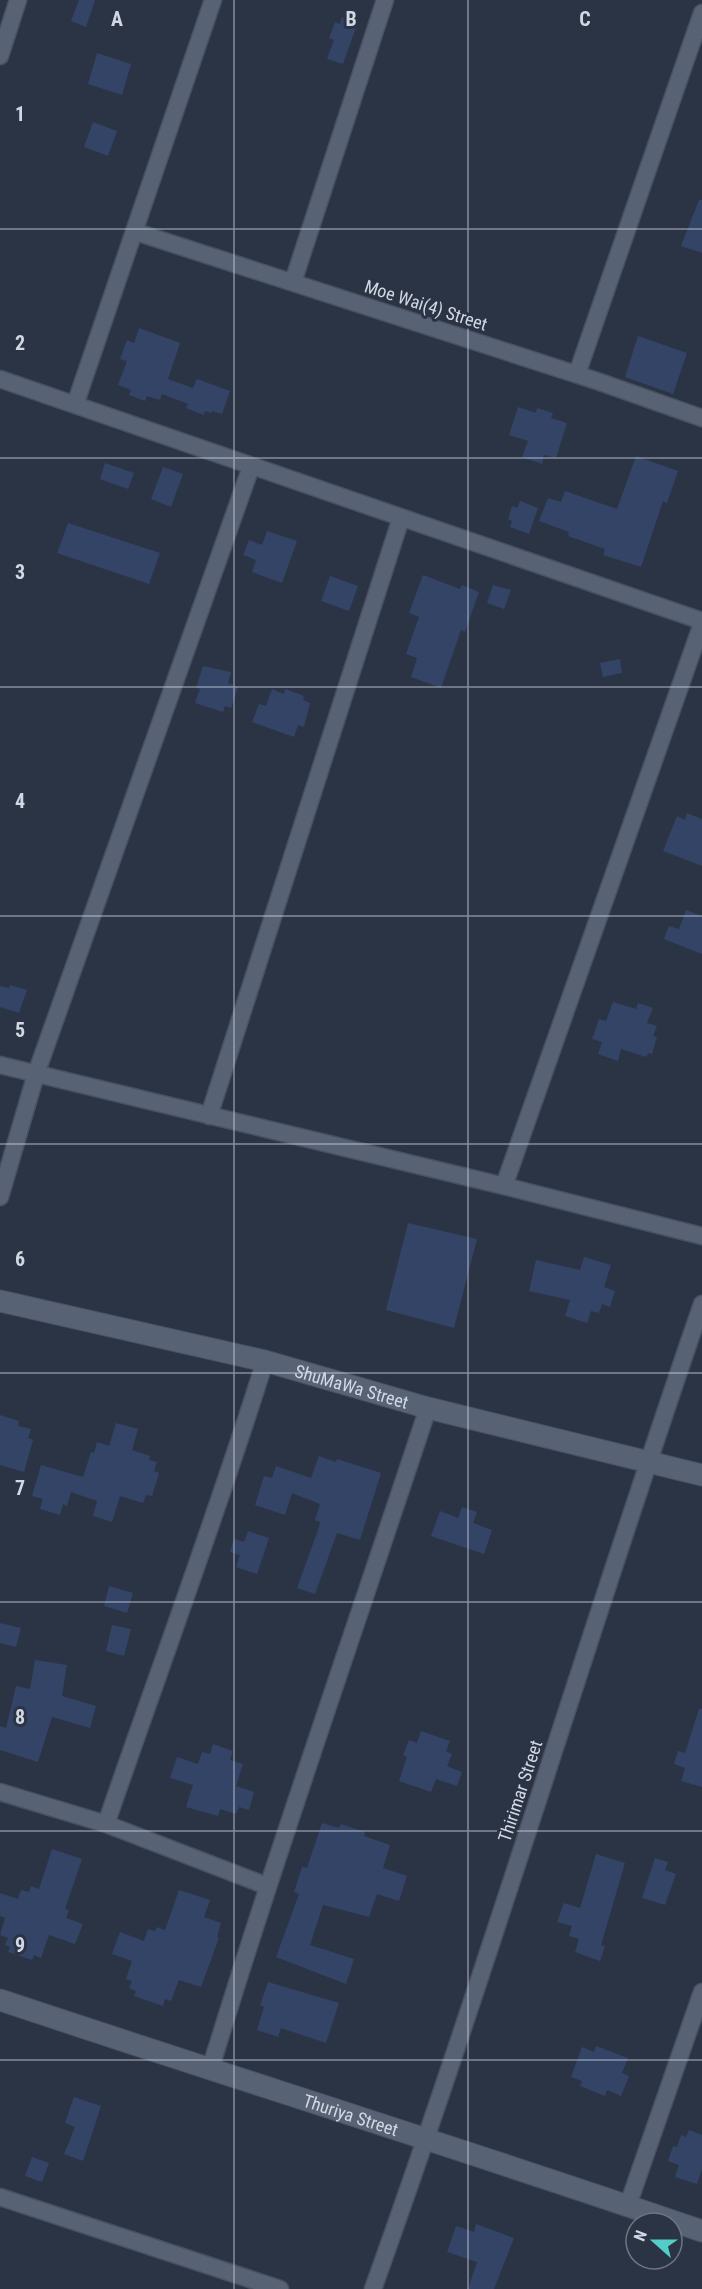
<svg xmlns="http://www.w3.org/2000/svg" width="702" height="2289" font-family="'Roboto Condensed',sans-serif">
<rect width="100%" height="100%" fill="#2b3445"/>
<!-- building -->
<path fill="#334467" d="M 79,0 L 95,0 L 86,27 L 71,21 Z
M 342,17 L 358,22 L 343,64 L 327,59 L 334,40 L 329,38 L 335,22 L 340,24 Z
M 97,53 L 131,64 L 122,95 L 88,84 Z
M 93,122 L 117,131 L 108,156 L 84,147 Z
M 699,200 L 702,200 L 702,253 L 681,246 Z
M 139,328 L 180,343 L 168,379 L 193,388 L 197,379 L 230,391 L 222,414 L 212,411 L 211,413 L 205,411 L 204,415 L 186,408 L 188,404 L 162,394 L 160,400 L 147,396 L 145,401 L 129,395 L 131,390 L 118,385 L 127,361 L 120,359 L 127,340 L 134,343 Z
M 638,336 L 687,353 L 673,394 L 625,377 Z
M 518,407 L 536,413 L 537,408 L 553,413 L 551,418 L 567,423 L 556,458 L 544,455 L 542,464 L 522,457 L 528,441 L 509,435 Z
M 636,456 L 678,471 L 667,503 L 663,501 L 641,567 L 603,555 L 605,549 L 568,536 L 569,532 L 539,521 L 548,498 L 561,502 L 565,491 L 617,509 Z
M 105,463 L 134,473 L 128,489 L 100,479 Z
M 163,467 L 183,474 L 171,507 L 151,499 Z
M 520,501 L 538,508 L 529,534 L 510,527 L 512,521 L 508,519 L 512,506 L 517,508 Z
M 68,523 L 160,553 L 149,584 L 57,553 Z
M 267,531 L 297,541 L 282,583 L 252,572 L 256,560 L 243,555 L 249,540 L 262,545 Z
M 423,575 L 460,589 L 462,585 L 479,592 L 465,632 L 461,630 L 441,688 L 411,677 L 417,658 L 406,654 L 419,617 L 409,613 Z
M 330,576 L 358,586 L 349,611 L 321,601 Z
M 493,585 L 511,590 L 504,609 L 487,603 Z
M 620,659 L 622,673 L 603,677 L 600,663 Z
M 203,666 L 231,672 L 228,683 L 238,687 L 231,708 L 225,706 L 223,712 L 195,703 L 200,689 L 196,688 Z
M 272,689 L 284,694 L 285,689 L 304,696 L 303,700 L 310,703 L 304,727 L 298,725 L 294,737 L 252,722 L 259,704 L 266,706 Z
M 687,813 L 702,819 L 702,866 L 663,851 L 677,816 L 685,820 Z
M 686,910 L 702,916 L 702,954 L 664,939 L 669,926 L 679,929 Z
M 10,985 L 27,990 L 19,1013 L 0,1007 L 0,986 L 9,988 Z
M 613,1002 L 636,1009 L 638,1003 L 653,1008 L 647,1023 L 657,1026 L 653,1036 L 657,1037 L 652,1054 L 648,1053 L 646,1057 L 621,1049 L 618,1061 L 598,1054 L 602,1042 L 592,1039 L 599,1019 L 606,1021 Z
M 408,1223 L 477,1239 L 454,1328 L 386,1310 Z
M 584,1257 L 611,1265 L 604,1287 L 615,1291 L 610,1307 L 602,1304 L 599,1313 L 591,1311 L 587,1323 L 565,1316 L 570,1300 L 529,1291 L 536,1260 L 580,1270 Z
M 0,1415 L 19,1421 L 18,1426 L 31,1429 L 28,1438 L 33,1440 L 24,1472 L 0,1465 Z
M 116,1423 L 138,1429 L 132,1450 L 150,1456 L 149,1460 L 157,1462 L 154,1471 L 159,1473 L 152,1496 L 146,1495 L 143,1503 L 120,1496 L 112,1522 L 93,1516 L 97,1501 L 71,1492 L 67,1506 L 63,1504 L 60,1515 L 40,1509 L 43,1499 L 32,1496 L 41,1465 L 83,1477 L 91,1452 L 94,1453 L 97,1442 L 109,1446 Z
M 319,1456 L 336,1462 L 337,1459 L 381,1473 L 360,1540 L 337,1533 L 315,1594 L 297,1588 L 319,1527 L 320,1522 L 315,1520 L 320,1504 L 292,1493 L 285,1515 L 255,1505 L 264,1476 L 272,1478 L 276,1466 L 311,1478 Z
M 462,1507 L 477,1512 L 473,1523 L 492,1530 L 484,1554 L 431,1536 L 440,1511 L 458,1518 Z
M 248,1531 L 269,1538 L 257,1574 L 236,1567 L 240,1555 L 230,1552 L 234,1539 L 244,1542 Z
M 109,1586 L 133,1593 L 127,1613 L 104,1606 Z
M 0,1623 L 21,1628 L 16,1647 L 0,1643 Z
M 112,1625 L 131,1629 L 124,1656 L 106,1651 Z
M 35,1660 L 67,1665 L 62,1696 L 96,1706 L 90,1728 L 52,1717 L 38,1762 L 0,1750 L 0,1726 L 6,1728 L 16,1686 L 30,1689 Z
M 699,1709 L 702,1709 L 702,1787 L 681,1781 L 685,1768 L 674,1764 L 678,1751 L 685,1753 Z
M 421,1731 L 450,1741 L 446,1751 L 452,1754 L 447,1766 L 462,1772 L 457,1786 L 436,1779 L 431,1792 L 399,1781 L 407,1757 L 403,1755 L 409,1740 L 417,1743 Z
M 213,1744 L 233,1751 L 230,1760 L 243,1764 L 236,1786 L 254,1792 L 249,1810 L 239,1807 L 236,1814 L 220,1809 L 218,1816 L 186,1807 L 193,1785 L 170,1778 L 177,1757 L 198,1764 L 202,1752 L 210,1754 Z
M 322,1823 L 339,1828 L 341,1824 L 365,1832 L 364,1836 L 390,1845 L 383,1868 L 407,1876 L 399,1901 L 377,1894 L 369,1917 L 323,1905 L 310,1945 L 354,1959 L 346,1984 L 276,1957 L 299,1894 L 294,1892 L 302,1867 L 307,1868 Z
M 52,1849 L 82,1859 L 65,1909 L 69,1910 L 66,1918 L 83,1924 L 75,1944 L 49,1935 L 41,1958 L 34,1955 L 32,1960 L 8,1952 L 10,1947 L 5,1945 L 8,1938 L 0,1935 L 5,1918 L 0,1916 L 0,1893 L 18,1899 L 21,1890 L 29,1892 L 31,1886 L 39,1889 Z
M 596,1854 L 625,1863 L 601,1945 L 605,1946 L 600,1961 L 575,1952 L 579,1939 L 569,1936 L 572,1926 L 557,1922 L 564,1903 L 580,1908 Z
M 655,1858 L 668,1862 L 665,1870 L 676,1874 L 665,1905 L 642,1898 Z
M 179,1890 L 210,1900 L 204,1917 L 221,1923 L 217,1937 L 219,1938 L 201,1987 L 179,1980 L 171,2001 L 165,1999 L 163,2006 L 134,1996 L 136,1991 L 129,1988 L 132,1981 L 126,1979 L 132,1961 L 112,1954 L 120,1932 L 144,1941 L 148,1929 L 155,1931 L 157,1927 L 165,1930 Z
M 268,1982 L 339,2003 L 326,2043 L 281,2028 L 278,2037 L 257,2030 L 264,2007 L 260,2005 Z
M 596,2046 L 628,2058 L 622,2073 L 629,2076 L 621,2096 L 607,2090 L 605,2096 L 580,2086 L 582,2081 L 571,2077 L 582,2047 L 594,2052 Z
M 74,2097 L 101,2106 L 83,2161 L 64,2154 L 75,2127 L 65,2123 Z
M 689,2130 L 702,2135 L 702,2169 L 697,2184 L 675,2177 L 679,2165 L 668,2161 L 673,2146 L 677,2147 L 681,2135 L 686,2137 Z
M 32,2157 L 49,2163 L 42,2182 L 25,2176 Z
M 476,2224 L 514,2238 L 494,2289 L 468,2289 L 477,2262 L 447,2252 L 456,2226 L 474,2232 Z"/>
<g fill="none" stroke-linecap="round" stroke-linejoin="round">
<!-- minor casing -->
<g stroke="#49505f" stroke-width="19">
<path id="minor" d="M 0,56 L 18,0
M 136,232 L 597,381 L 702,418
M 293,282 L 385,0
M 577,374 L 702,13
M 0,379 L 702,621
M 75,405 L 213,0
M 0,1065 L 504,1186 L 702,1236
M 209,1116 L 401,518
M 504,1186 L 702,624
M 0,1197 L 36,1074 L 251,467
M 265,1361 C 216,1517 159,1670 106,1824 L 267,1886
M 0,1792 L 106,1824
M 210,2070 C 278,1848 355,1629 428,1408
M 0,2197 L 280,2289
M 628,2205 L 702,1992
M 373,2289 C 490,1963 589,1631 702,1304"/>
</g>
<!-- tertiary casing -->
<g stroke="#49505f" stroke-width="23">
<g id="tertiary">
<path id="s1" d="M 0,1301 L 265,1361 L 428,1408 L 702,1475"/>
<path id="s2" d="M 0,2000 C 234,2078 469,2151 702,2231"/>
</g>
</g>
<!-- minor -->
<use href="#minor" stroke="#586275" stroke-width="16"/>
<!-- tertiary -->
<use href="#tertiary" stroke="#586275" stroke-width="21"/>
</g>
<!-- grid -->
<path fill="none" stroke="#d2d8e3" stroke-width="1.5" stroke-opacity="0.55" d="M 234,0 L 234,2289M 468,0 L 468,2289M 0,229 L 702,229M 0,458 L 702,458M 0,687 L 702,687M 0,916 L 702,916M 0,1144 L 702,1144M 0,1373 L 702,1373M 0,1602 L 702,1602M 0,1831 L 702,1831M 0,2060 L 702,2060"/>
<g text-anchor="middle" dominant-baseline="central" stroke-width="6" stroke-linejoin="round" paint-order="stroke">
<!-- street labels -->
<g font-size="18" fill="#d2d8e3" stroke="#2b3445">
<text transform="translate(426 305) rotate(18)">Moe Wai(4) Street</text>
<text stroke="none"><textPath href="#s1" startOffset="362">ShuMaWa Street</textPath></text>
<text transform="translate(520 1791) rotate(-72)">Thirimar Street</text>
<text stroke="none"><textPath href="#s2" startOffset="369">Thuriya Street</textPath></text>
</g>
</g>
<g font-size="20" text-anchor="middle" font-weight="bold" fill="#d2d8e3" stroke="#2b3445" stroke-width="6" stroke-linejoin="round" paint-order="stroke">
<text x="117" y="26">A</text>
<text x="351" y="26">B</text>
<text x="585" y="26">C</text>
<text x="20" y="121">1</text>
<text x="20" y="350">2</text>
<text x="20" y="579">3</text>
<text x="20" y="808">4</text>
<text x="20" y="1037">5</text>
<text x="20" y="1266">6</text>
<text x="20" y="1495">7</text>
<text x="20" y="1724">8</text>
<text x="20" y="1952">9</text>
</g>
<!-- north arrow -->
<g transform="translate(654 2241) rotate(291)"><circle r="28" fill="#2b3445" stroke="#6e7684" stroke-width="1.5"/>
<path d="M0-4.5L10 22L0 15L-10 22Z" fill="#54cdc8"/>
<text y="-9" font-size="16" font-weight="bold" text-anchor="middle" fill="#d2d8e3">N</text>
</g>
</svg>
